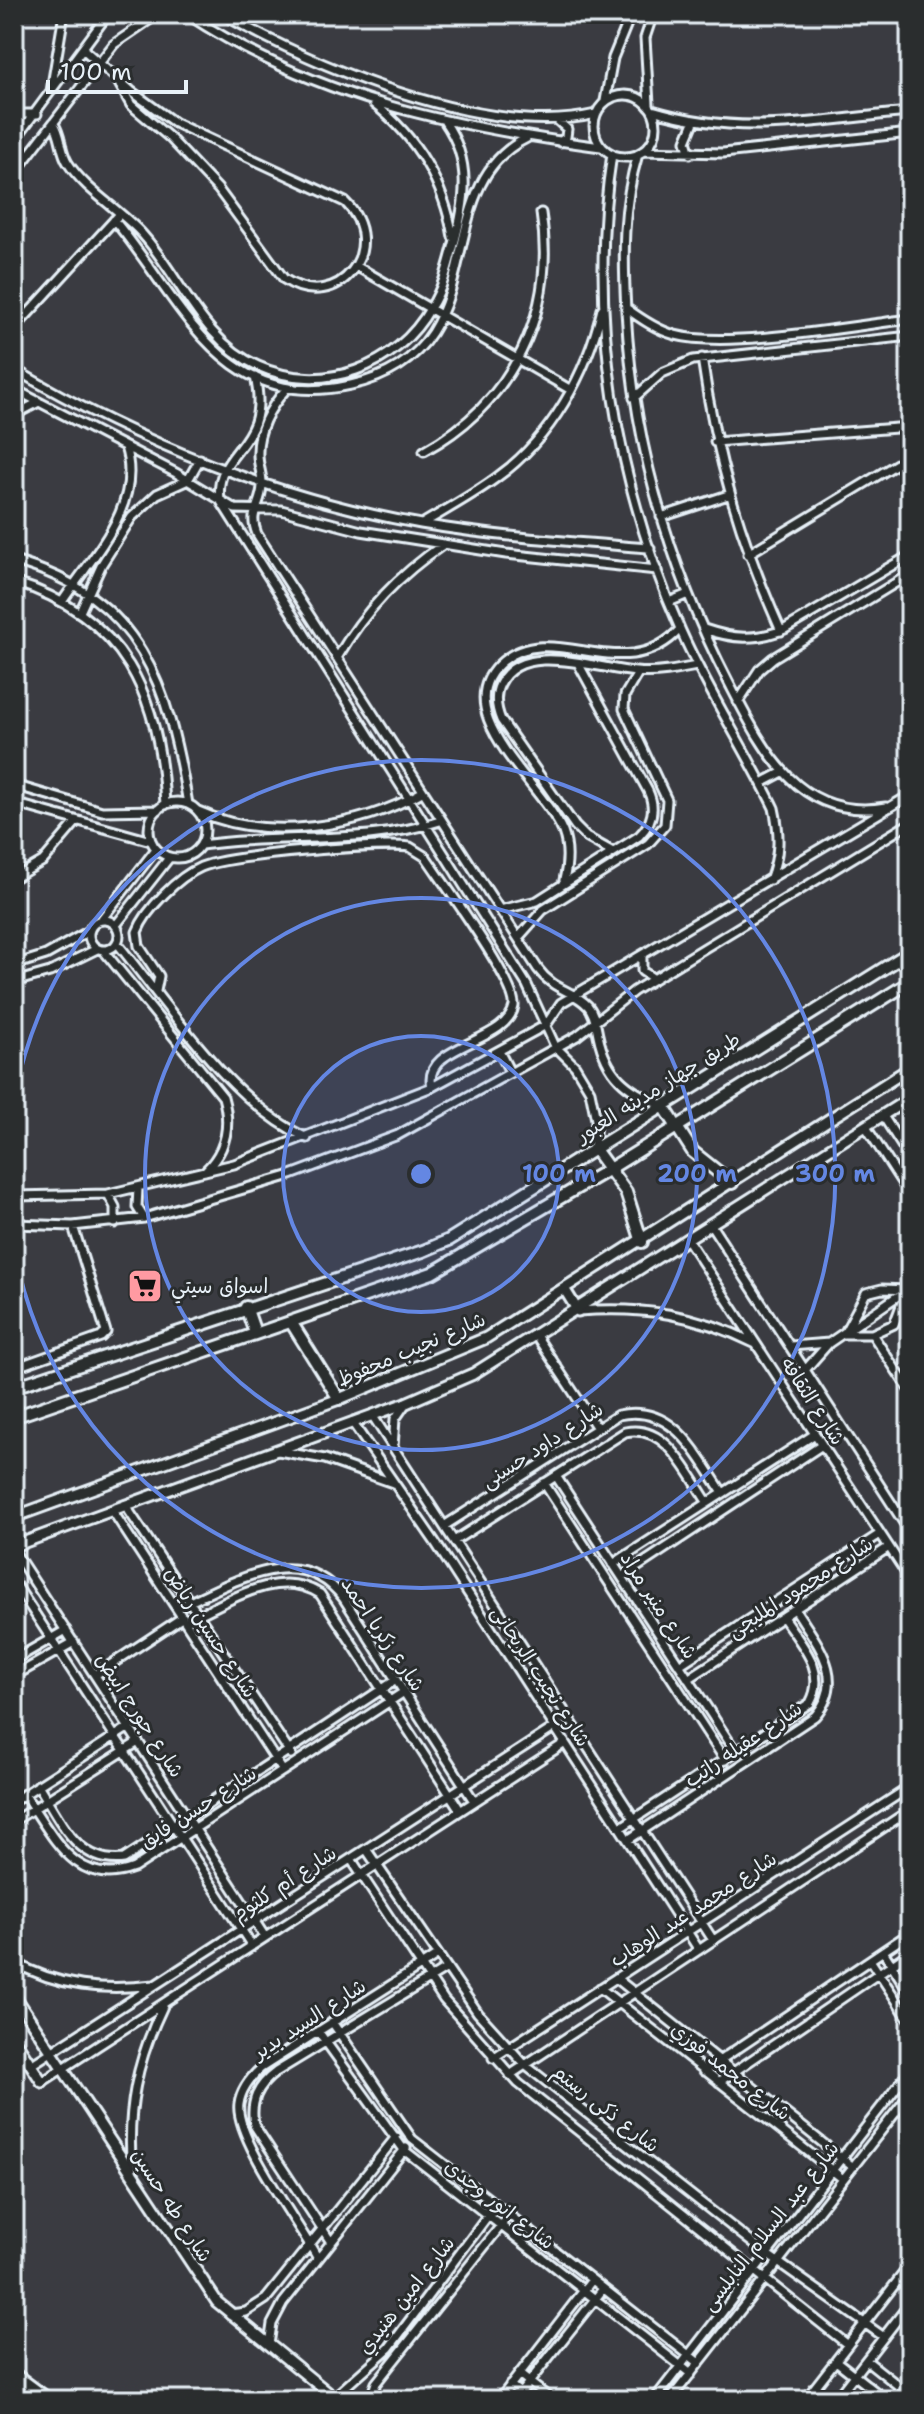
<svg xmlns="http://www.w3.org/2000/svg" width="924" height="2414" font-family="'Shantell Sans','Playpen Sans Arabic',sans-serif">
<rect width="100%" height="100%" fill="#3a3b41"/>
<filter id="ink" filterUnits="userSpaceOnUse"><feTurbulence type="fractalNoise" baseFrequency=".0125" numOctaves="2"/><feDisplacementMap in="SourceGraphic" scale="16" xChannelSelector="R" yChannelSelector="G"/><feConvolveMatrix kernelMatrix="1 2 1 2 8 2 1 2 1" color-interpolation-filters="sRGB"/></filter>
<g filter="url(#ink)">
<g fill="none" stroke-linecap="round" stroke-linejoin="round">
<!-- minor casing -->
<g stroke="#e8f1f8" stroke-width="13">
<path id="minor" d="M 187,14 C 315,99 453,127 601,147
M 222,14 C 317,67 486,140 596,114
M 83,49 L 131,91 L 175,123 L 345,202 C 391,247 338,315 284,279 L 218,189 L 170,138 L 131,105 L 116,78
M 51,91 L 64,14
M594 126a31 31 0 1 1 62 0a31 31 0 1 1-62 0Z
M 605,101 L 613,58 L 631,14
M 374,104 C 417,137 444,184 453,237
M 649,104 L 645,38 L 653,14
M 652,110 C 746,138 815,120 910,112
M 14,114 L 37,114
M 558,121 L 567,129 L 566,137 L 560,142
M 54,124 C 62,136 60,151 68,163 C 86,191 121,210 143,235 C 182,279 202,341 258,366 C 322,395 397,368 431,307 C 443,288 448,266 454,244 C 466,201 472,161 445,122
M 14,141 L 108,14
M 643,151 L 723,153 L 910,133
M 612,154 C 587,312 616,485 681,631 C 708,692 745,748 774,808 C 780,835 780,854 770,880
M 638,154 C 622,207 623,256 626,311 C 633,441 669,567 729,683 C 763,749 798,822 886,807
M 690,154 L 686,141 L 694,122
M 14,174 L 114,44 L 158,14
M 114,220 C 183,302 220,414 351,385 C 501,352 424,187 527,138
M 356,266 L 571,390
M 626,308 C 641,319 657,330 675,335 C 727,349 852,326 910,319
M 14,329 L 117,217
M 702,358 C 716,457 740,539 781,631
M 14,369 C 138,442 279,499 421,524 C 497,537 574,542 650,548
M 255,377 C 272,449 213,448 220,500 L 527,985 L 555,1046 L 575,1066 L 590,1091 L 596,1120 L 594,1148
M 287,388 C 271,406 257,430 258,455 C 258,466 263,476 262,486 C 261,506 248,513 257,534 L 538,969 C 554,991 573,990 588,1006 C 595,1014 596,1026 598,1035 C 606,1074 626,1091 663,1105
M 14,389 L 176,473 L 235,509 L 281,510 L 361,531 L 506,554 L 657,570
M 634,398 L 662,373 L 693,360 L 910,336
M 14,415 L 39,402
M 715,442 L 910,427
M 424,451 C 512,403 557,312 541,213
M 661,517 L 728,495
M 422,524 C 447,509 473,495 496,478 C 551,439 587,373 602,309
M 748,554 L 910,456
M 14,561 C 143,597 168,686 188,804
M 14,582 C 125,616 160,696 165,805
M 62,602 C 92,556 144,505 125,447
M 669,602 L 688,594
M 80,612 L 102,564 L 132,517 L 157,494 L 188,480 L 200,459
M 704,629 C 733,639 755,641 785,629 L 910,555
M 337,658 C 365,610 399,575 444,544
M 738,702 L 759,670 L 773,658 L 910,574
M 762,783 L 781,773
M 14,785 L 102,811 L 158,810
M149 830a28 28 0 1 1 56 0a28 28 0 1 1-56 0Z
M 14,803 L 151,841
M 198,811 C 265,842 360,828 422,792
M 201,845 C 280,833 363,846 440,821
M 613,852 L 586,837 L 575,826 L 501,720 C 496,708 494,696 500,684 C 521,640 597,669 636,672 C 657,674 677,670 697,666
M 14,878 L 43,861 L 77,821
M 564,880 C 568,864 569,848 563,832 C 543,784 443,711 503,661 C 554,619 625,689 680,629
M 500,910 L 537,901 L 639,836 C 653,822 656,808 648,791 L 579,665
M89 935a15 15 0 1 1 30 0a15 15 0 1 1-30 0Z
M 101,920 L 156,849
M 116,925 L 169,858
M 518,938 L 543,910 L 648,844 L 665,825 L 667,800 L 624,709 L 625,695 L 638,673
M 117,943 C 170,1008 231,1103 307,1138
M 104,951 L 223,1097 C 231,1125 227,1150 205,1171
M 642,957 L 642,971 L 654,979
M 14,965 L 46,955 L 89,931
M 14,982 L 50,972 L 97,949
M 156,991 L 159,976 L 139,946 L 137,932 C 146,909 178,877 201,867 C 230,855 379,843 410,847 L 426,857 C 442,881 517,983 514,1006 C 507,1044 421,1044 432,1087
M 499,1051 L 510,1072
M 883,1116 L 910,1158
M 866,1127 L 910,1195
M 138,1188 L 137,1207 L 144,1218
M 108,1194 L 115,1207 L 115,1223
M 14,1196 L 108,1194 L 234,1164 L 432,1087 L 546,1025 L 561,1003 L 910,795
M 14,1224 L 73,1226 L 144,1218 L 291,1175 L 398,1135 L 577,1036 L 634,991 L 910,823
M 711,1225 L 910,1532
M 688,1240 L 910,1579
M 882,1289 L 907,1290 L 894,1324 L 872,1334 L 844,1334 L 866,1293 Z
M 578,1311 C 643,1306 696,1314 754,1343
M 900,1313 L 910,1328
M 872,1334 L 910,1391
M 537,1337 L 597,1428
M 791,1346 L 829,1343
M 14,1368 L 101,1337 L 106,1332 L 73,1226
M 806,1369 L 829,1343 L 908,1289
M 372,1415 L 713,1940
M 352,1422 L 435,1542 L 699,1950
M 393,1447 L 395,1419 L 406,1403
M 278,1451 L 325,1459 L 393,1483
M 556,1476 L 736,1752
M 544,1483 L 725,1760
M 125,1505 L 291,1754
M 112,1510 L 283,1771
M 444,1526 L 618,1415 C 674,1403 696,1454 723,1493
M 454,1541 L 625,1432 C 667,1423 688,1474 708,1503
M 14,1551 L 265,1937
M 613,1564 L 815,1434
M 622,1577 L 822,1445
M 14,1582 L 252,1946
M 177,1608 C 231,1584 299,1538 344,1599 L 474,1801
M 186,1621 C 227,1603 277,1566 320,1594 L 460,1810
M 14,1660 L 66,1630
M 679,1665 L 880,1534
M 95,1675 L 183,1617
M 14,1676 L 74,1642
M 688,1679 L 889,1547
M 38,1785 C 60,1819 77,1865 124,1859 L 396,1680
M 24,1794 C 53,1835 75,1890 134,1868 L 404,1692
M 14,1801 L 129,1727
M 14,1821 L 138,1742
M 620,1828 L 810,1703 C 828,1671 801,1644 783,1617
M 628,1840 L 815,1716 C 848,1678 817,1644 795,1609
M 366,1849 L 478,2013 L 525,2065 L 768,2255 L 884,2337
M 351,1859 L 444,2000 L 518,2083 L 848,2345
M 883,1951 L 910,1994
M 870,1960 L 910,2021
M 14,1962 C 58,1987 104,1991 154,1985
M 616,1978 L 853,2167
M 600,1988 L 843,2179
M 332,2022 L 412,2139 L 699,2363
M 318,2031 L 404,2150 L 691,2374
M 493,2058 L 910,1787
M 31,2065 L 555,1727
M 704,2071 L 910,1933
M 510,2075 L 910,1810
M 42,2082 L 565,1743
M 719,2082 L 910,1952
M 132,2171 C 126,2111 137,2060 163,2006
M 331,2242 L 254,2125 C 250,2102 257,2086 276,2072 L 447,1968
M 318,2259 C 300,2225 234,2137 239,2104 C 241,2089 250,2078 261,2068 L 438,1955
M 230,2314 L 246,2312 L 266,2299 L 396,2137
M 269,2345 L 272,2324 L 283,2303 L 406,2148
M 866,2360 L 910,2395
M 836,2361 L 886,2400
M 519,2374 L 552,2400
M 510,2385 L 529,2400
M 334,2397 L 389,2348 L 496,2205
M 370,2400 L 376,2383 L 503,2223
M 499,2400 L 592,2280
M 515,2400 L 603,2289
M 654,2400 L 910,2070
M 670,2400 L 910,2094
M 805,2400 L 910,2265
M 835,2400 L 910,2303"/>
</g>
<!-- tertiary casing -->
<g stroke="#e8f1f8" stroke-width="15">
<path id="tertiary" d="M 565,1290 L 578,1311
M 14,1517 L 339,1399 L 486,1338 L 910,1068
M 14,1546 L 406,1403 L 473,1374 L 910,1098
M 14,1995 L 217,2302 L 337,2400
M 14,2039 L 42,2082"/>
</g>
<!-- secondary casing -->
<g stroke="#e8f1f8" stroke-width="16">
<path id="secondary" d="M 663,1105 L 693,1152 L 732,1183
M 594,1148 L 626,1192 L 642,1242
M 246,1307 L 255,1333
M 291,1322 L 339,1399
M 14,1387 L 423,1251 L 449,1240 L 910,952
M 14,1417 L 432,1273 L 611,1168 L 910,982
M 14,2374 L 49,2400
M 14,2398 L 16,2400"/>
</g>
<!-- minor -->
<use href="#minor" stroke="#2a2d2e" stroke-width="7"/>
<!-- tertiary -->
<use href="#tertiary" stroke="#2a2d2e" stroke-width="9"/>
<!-- secondary -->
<use href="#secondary" stroke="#2a2d2e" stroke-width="10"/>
</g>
</g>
<!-- distance rings -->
<circle cx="421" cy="1174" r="138" fill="#6487e3" fill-opacity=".12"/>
<g fill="none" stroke="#6487e3" stroke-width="4">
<circle cx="421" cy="1174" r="138"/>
<circle cx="421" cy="1174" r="276"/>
<path d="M15 1095A414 414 0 1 1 15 1253"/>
</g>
<!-- icons -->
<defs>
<g id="supermarket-square" transform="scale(1.8)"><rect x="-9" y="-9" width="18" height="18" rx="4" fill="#ff9aa2" stroke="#2a2d2e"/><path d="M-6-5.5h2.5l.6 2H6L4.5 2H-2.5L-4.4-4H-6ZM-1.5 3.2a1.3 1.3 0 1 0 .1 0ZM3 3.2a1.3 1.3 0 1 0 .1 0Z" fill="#111"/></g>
</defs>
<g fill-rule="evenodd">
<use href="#supermarket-square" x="145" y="1286"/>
</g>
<g text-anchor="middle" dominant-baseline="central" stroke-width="6" stroke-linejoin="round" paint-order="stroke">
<!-- street labels -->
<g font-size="20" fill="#e8f1f8" stroke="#2a2d2e">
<text transform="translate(658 1087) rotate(-32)">طريق جهاز مدينه العبور</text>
<text transform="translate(411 1349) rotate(-23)">شارع نجيب محفوظ</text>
<text transform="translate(813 1401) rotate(57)">شارع الثقافه</text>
<text transform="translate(542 1445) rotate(-33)">شارع داود حسنى</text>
<text transform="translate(800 1587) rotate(-33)">شارع محمود المليجى</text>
<text transform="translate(659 1605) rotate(57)">شارع منير مراد</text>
<text transform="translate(211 1632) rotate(57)">شارع حسين رياض</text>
<text transform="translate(383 1634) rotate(56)">شارع زكريا احمد</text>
<text transform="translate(541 1676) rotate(57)">شارع نجيب الريحانى</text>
<text transform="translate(140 1715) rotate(57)">شارع جورج ابيض</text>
<text transform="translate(743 1744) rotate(-34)">شارع عقيله راتب</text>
<text transform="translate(198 1807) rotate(-33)">شارع حسن فايق</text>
<text transform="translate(284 1883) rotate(-33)">شارع أم كلثوم</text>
<text transform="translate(693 1909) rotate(-33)">شارع محمد عبد الوهاب</text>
<text transform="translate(309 2019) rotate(-33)">شارع السيد بدير</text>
<text transform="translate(731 2071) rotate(38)">شارع محمد فوزي</text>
<text transform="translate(606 2108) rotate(38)">شارع ذكى رستم</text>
<text transform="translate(500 2204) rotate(38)">شارع انور وجدى</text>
<text transform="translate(172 2205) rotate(57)">شارع طه حسين</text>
<text transform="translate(770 2226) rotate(-52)">شارع عبد السلام النابلسى</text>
<text transform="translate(406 2295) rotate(-52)">شارع امين هنيدي</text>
</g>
<!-- poi labels -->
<g font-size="20" fill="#e8f1f8" stroke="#2a2d2e" text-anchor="start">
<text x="171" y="1286">اسواق سيتي</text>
</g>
</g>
<circle cx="421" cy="1174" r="12" fill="#6487e3" stroke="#2a2d2e" stroke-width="4"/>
<g font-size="24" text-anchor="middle" font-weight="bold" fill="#6487e3" stroke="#2a2d2e" stroke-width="6" stroke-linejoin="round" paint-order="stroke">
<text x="559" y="1182">100 m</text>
<text x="697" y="1182">200 m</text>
<text x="835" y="1182">300 m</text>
</g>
<!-- margin -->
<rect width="924" height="2414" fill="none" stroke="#2a2d2e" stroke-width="48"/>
<rect x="24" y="24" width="876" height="2366" fill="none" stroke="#e8f1f8" stroke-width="3" filter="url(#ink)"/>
<!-- scale -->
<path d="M48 80v12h138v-12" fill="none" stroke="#e8f1f8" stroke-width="4"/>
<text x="60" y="80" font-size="24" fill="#e8f1f8" stroke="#2a2d2e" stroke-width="6" paint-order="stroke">100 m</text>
</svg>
